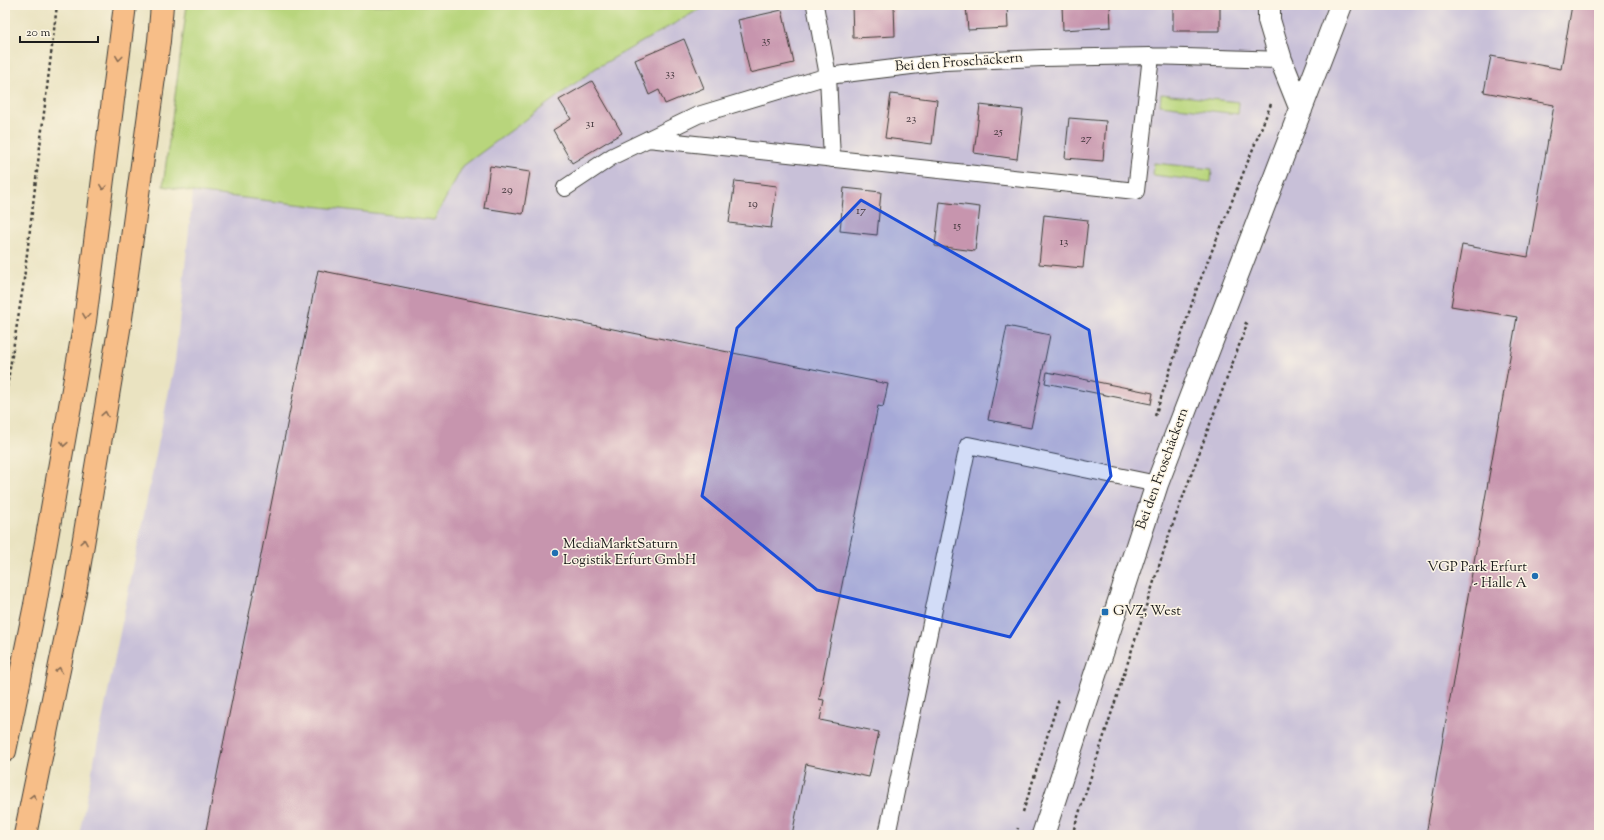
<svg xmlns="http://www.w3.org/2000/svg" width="1604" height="840" font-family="'Sorts Mill Goudy',serif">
<rect width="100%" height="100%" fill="#fcf5e5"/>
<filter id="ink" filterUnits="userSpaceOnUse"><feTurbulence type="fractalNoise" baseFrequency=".025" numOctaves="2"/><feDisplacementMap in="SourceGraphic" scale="8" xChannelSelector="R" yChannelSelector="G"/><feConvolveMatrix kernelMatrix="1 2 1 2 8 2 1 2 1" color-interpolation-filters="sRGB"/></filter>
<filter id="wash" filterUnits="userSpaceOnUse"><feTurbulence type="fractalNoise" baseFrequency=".012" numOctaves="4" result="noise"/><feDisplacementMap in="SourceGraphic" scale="16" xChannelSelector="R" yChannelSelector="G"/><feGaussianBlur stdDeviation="0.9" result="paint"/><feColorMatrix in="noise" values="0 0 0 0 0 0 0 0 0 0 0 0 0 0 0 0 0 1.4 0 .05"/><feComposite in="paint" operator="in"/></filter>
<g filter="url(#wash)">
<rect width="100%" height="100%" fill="#eae3c1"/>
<!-- industrial -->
<path fill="#c8c0d8" d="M 707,5 L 1599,5 L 1599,835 L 79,835 L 175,361 L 193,192 L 434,220 L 462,166 L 596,68 Z"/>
<!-- green -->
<path fill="#b8d57c" stroke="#6a784c" d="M 187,5 L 707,5 L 596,68 L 463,166 L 434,220 L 193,192 L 163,186 Z
M 1161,94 L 1239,102 L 1238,114 L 1160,105 Z
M 1154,163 L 1212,169 L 1211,182 L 1153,175 Z"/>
<g id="blocks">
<!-- building -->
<path fill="#c795ae" d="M 852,5 L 894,5 L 895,36 L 853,38 Z
M 966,5 L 1007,5 L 1008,28 L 968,30 Z
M 1062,5 L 1110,5 L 1111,27 L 1063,30 Z
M 1173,5 L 1220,5 L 1220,31 L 1173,31 Z
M 1572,5 L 1599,5 L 1599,835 L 1426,835 L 1517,317 L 1451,306 L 1462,245 L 1528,257 L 1554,105 L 1484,92 L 1491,56 L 1561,69 Z
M 782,10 L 794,63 L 750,73 L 738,20 Z
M 684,39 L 704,88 L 665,104 L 659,90 L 649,95 L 635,60 Z
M 592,81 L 622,133 L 572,163 L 553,130 L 571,119 L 559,100 Z
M 891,94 L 937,100 L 932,144 L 885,138 Z
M 980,105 L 1023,110 L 1017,159 L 974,153 Z
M 1069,118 L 1106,121 L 1103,161 L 1065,158 Z
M 490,166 L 530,172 L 523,214 L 484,208 Z
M 735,181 L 777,186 L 771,228 L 729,223 Z
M 844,188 L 881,192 L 877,235 L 840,231 Z
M 940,202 L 980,207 L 975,251 L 935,246 Z
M 1044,215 L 1088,220 L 1083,268 L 1039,264 Z
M 318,270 L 888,384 L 883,407 L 878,406 L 819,699 L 824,700 L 820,720 L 879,732 L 869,777 L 806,764 L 792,835 L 205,835 Z
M 1007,326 L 1050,335 L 1031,428 L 988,420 Z
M 1047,372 L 1153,393 L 1151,404 L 1045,383 Z"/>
</g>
</g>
<g filter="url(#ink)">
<use href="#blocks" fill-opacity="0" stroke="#3b3a35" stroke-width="1"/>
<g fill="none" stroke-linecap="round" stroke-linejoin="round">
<!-- lane casing -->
<g stroke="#3b3a35" stroke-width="18">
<path id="lane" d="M 815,5 L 828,76 L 832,159
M 648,139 L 1136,191 L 1151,56
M 565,188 L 613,156 L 698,115 L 828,76 L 944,62 L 1042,58 L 1151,56 L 1281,60
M 887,835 L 968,445 L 1157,484"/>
</g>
<!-- street casing -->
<g stroke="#3b3a35" stroke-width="24">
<path id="street" d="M 1269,5 L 1269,20 L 1281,60 L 1301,110
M 1043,835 L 1157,484 L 1341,5"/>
</g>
<!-- highway casing -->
<g stroke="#3b3a35" stroke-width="24">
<path id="highway" d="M 5,751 L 35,605 L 85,321 L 125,5
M 25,835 L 75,592 L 121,318 L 159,41 L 162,5"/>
</g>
<!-- path -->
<path stroke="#3b3a35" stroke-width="2.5" stroke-dasharray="3 3" stroke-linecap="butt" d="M 5,399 L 23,287 L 57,5
M 1155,416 L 1197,288 L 1271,104
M 1023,812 L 1059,699
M 1016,835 L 1018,828
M 1072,835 L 1170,532 L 1247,324 L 1244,322"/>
<!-- lane -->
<use href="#lane" stroke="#fff" stroke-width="16"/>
<!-- street -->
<use href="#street" stroke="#fff" stroke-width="22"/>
<!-- highway -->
<use href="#highway" stroke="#f7be88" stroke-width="22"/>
</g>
<!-- one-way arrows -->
<defs><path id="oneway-chevron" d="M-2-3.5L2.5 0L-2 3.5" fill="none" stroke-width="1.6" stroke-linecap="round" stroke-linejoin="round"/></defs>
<g stroke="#8a6d52">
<use href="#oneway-chevron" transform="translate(119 58) rotate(97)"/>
<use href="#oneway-chevron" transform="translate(103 187) rotate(97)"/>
<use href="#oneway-chevron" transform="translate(86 316) rotate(98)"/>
<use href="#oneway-chevron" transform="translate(105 414) rotate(-80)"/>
<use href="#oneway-chevron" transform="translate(64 444) rotate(100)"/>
<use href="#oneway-chevron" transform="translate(84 542) rotate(-80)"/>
<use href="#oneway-chevron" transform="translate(59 670) rotate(-78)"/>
<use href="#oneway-chevron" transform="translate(33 797) rotate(-78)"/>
</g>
</g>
<!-- marked area -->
<path fill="#1d4ed8" fill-opacity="0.2" stroke="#1d4ed8" stroke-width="3" stroke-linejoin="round" d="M 861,200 L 1089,330 L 1111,476 L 1010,637 L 817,590 L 702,496 L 737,328 Z"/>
<!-- markers -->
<g fill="#1f6fb2" stroke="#fcf5e5" stroke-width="1.5">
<circle cx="555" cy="553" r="4"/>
<circle cx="1535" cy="576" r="4"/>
<rect x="1101" y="608" width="8" height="8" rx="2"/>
</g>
<g text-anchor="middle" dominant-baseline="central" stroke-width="3" stroke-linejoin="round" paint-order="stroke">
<!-- number labels -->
<g font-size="12" fill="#473a40">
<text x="766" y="41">35</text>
<text x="670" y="74">33</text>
<text x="911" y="119">23</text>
<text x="590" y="124">31</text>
<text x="998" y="132">25</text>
<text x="1086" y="139">27</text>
<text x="507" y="190">29</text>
<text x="753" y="204">19</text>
<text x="861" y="211">17</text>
<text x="957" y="226">15</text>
<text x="1064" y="242">13</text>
</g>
<!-- street labels -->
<g font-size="14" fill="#1c1c1c" stroke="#fcf5e5">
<text transform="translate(959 63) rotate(-4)">Bei den Froschäckern</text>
<text transform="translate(1163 469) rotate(-70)">Bei den Froschäckern</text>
</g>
<!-- poi labels -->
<g font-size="14" fill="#1c1c1c" stroke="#fcf5e5" text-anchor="start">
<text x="563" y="545">MediaMarktSaturn<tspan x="563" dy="16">Logistik Erfurt GmbH</tspan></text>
<text x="1527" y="568" text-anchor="end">VGP Park Erfurt<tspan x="1527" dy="16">- Halle A</tspan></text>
<text x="1113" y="612">GVZ, West</text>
</g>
</g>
<!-- margin -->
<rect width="1604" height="840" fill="none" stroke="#fcf5e5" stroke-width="20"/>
<!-- scale -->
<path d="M20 36v6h78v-6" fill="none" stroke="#1c1c1c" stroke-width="2"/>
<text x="26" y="36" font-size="12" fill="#1c1c1c" stroke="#fcf5e5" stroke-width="3" paint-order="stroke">20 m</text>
</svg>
